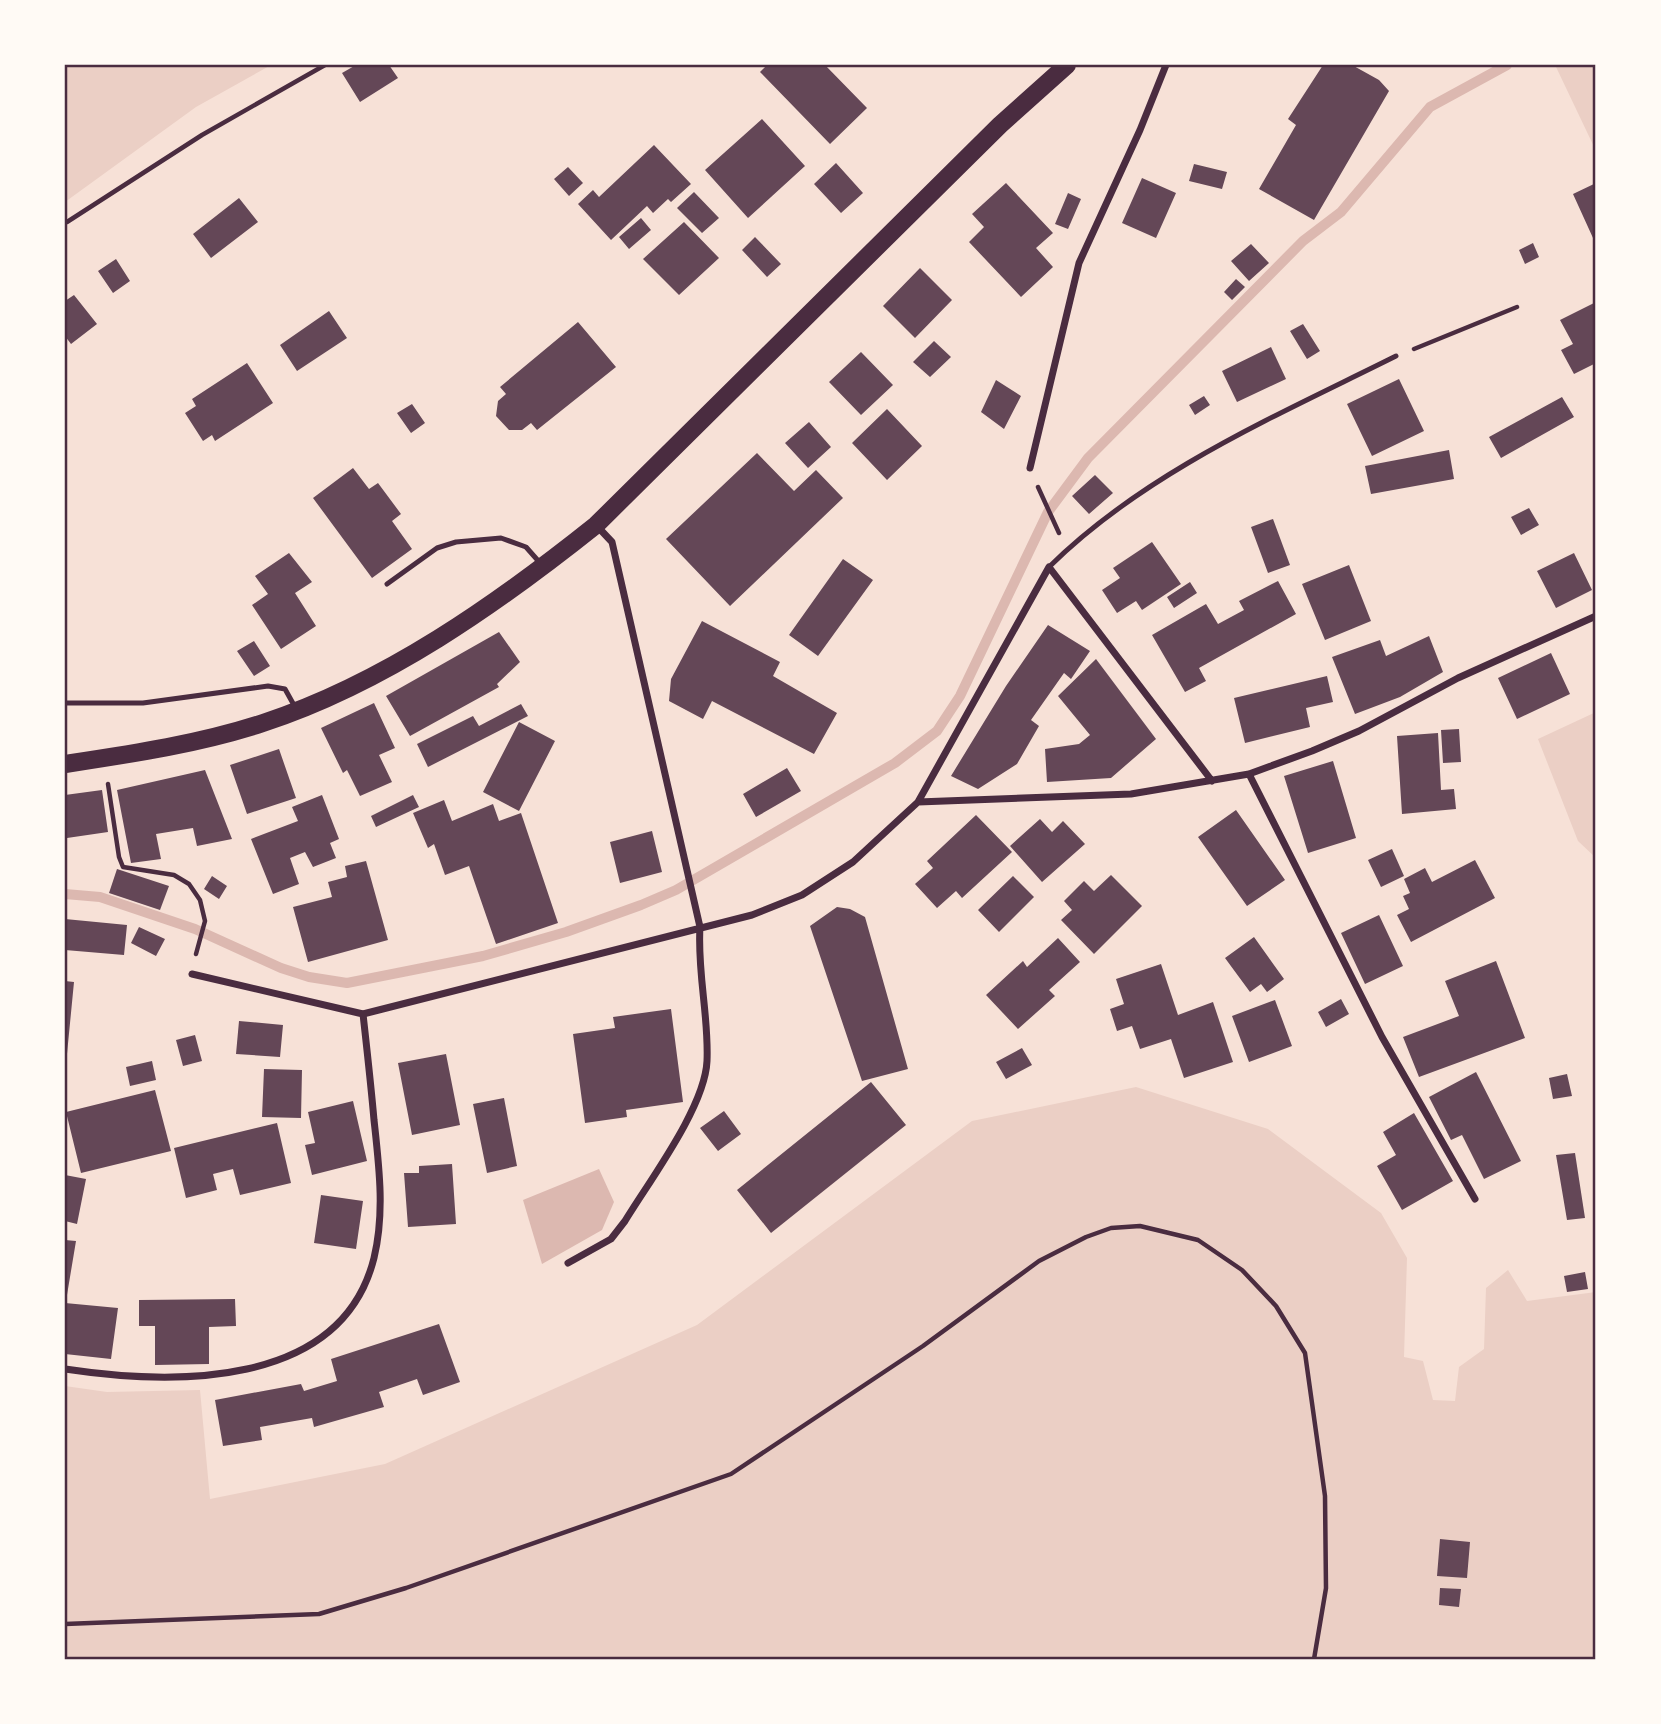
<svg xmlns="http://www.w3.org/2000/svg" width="1661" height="1724" font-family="Raleway,sans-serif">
<rect width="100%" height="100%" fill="#f7e1d7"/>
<!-- green -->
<path fill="#ebcfc5" d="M 65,65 L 271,65 L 196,107 L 65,202 Z
M 1555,65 L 1596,65 L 1596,151 L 1557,69 Z
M 1596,712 L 1596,858 L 1578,841 L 1538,739 Z
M 1136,1087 L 1268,1129 L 1381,1213 L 1407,1258 L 1404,1357 L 1423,1361 L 1433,1400 L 1455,1401 L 1459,1367 L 1484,1349 L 1486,1288 L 1508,1270 L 1527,1301 L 1596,1292 L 1596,1659 L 65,1659 L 65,1386 L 107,1392 L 200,1390 L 210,1499 L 385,1464 L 697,1325 L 972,1121 Z"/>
<!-- water -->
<path fill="#dcb8b0" d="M 599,1169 L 614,1202 L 602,1230 L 542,1264 L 523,1200 Z"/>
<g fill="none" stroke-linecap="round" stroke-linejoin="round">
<!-- stream -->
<path stroke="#dcb8b0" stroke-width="10" d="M 65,894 L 100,897 L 195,929 L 281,968 L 309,977 L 347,983 L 483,956 L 566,932 L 641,905 L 676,890 L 895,763 L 937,731 L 960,696 L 1048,512 L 1088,458 L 1303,241 L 1341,212 L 1430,107 L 1507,65"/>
</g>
<!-- building -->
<path fill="#644757" d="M 356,65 L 389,65 L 398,78 L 360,102 L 342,73 Z
M 767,65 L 825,65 L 867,108 L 830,144 L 760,72 Z
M 1323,65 L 1352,65 L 1379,80 L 1389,91 L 1314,220 L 1259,189 L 1296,125 L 1288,119 Z
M 762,119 L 805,166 L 748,218 L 705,170 Z
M 654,145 L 691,184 L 671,202 L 668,199 L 653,213 L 647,206 L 611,240 L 578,204 L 593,190 L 599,197 Z
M 836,163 L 863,193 L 841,213 L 814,184 Z
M 1194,164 L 1227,172 L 1222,189 L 1189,181 Z
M 568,167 L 583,183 L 569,196 L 554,179 Z
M 1142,178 L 1176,193 L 1156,238 L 1122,223 Z
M 1006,183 L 1053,233 L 1036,248 L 1053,267 L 1021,297 L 969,242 L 984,227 L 972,214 Z
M 1596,183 L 1596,236 L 1593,238 L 1573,194 Z
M 694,192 L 719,218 L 702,233 L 677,208 Z
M 1068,193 L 1081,199 L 1068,229 L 1055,224 Z
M 239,198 L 258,222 L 211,258 L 193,234 Z
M 641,218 L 651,230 L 629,249 L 619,237 Z
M 684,222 L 719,258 L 679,295 L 643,259 Z
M 755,237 L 781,264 L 767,277 L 742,250 Z
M 1533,243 L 1539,257 L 1525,264 L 1519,250 Z
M 1251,244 L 1269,263 L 1249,281 L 1231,261 Z
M 116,259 L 130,281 L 113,293 L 98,271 Z
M 920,268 L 952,300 L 915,338 L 883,306 Z
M 1236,279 L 1245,287 L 1232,300 L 1224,292 Z
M 74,295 L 97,324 L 71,344 L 65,336 L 65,301 Z
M 1596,302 L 1596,363 L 1574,374 L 1561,350 L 1573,344 L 1560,320 Z
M 329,311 L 347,338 L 297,371 L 280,345 Z
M 578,322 L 616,367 L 537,430 L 531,423 L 522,430 L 509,430 L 496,416 L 498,401 L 506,394 L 500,387 Z
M 1303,324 L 1320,351 L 1307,359 L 1290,331 Z
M 934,341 L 951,357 L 930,377 L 913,362 Z
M 1271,347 L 1286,379 L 1237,402 L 1222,371 Z
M 861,352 L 893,385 L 861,415 L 829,382 Z
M 247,363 L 273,403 L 215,441 L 212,435 L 203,441 L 185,413 L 196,406 L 192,399 Z
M 1399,379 L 1424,431 L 1372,456 L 1347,404 Z
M 996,380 L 1021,396 L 1004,429 L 981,412 Z
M 1204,396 L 1210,405 L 1195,415 L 1189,405 Z
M 1562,397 L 1574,417 L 1501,458 L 1489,437 Z
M 412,404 L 425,423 L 411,433 L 397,413 Z
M 887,409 L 922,446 L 887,480 L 852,443 Z
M 809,422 L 831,447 L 808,468 L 785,443 Z
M 1449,450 L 1454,479 L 1371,494 L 1365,466 Z
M 757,453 L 794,491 L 816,470 L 843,498 L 730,606 L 666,539 Z
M 353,468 L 369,489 L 378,483 L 401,514 L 392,521 L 412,549 L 372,578 L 313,498 Z
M 1095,475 L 1113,493 L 1089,514 L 1072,496 Z
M 1529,508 L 1539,525 L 1521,535 L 1511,517 Z
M 1273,519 L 1290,565 L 1268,573 L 1251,527 Z
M 1152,542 L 1181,584 L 1142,610 L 1136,601 L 1117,613 L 1102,590 L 1120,578 L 1113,568 Z
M 289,553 L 312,582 L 295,593 L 316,626 L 281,649 L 252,605 L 268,594 L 255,576 Z
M 1574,553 L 1592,590 L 1556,608 L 1537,571 Z
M 843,559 L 873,580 L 818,656 L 789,635 Z
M 1349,565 L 1371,621 L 1325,640 L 1302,584 Z
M 1278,581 L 1296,614 L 1199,668 L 1206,681 L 1185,692 L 1152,635 L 1206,604 L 1218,624 L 1244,610 L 1239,601 Z
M 1190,582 L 1197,593 L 1174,608 L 1167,597 Z
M 702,621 L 780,662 L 773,676 L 837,713 L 814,754 L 712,701 L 703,719 L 669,701 L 671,679 Z
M 1048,625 L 1090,651 L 1071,679 L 1064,673 L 1031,720 L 1039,726 L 1017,764 L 978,789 L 951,776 L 1006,686 Z
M 499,632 L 520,662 L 497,684 L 499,687 L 410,736 L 386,696 Z
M 1429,636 L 1443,672 L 1400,697 L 1355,714 L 1332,657 L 1380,640 L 1386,656 Z
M 254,641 L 270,666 L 254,676 L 237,651 Z
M 1551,653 L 1570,694 L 1517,719 L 1498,678 Z
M 1096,659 L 1156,739 L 1111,778 L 1047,782 L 1045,749 L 1079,744 L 1090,735 L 1058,696 Z
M 1327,676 L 1333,702 L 1306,708 L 1310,727 L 1245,743 L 1234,698 Z
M 374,703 L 395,748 L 379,755 L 392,782 L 360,796 L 347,770 L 343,773 L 321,728 Z
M 521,704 L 528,716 L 428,767 L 417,744 L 473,716 L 479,726 Z
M 519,722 L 555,741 L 519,811 L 483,792 Z
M 1459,729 L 1461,762 L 1443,763 L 1441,730 Z
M 1438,733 L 1441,790 L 1454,789 L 1456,809 L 1402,814 L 1397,736 Z
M 279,749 L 296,798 L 247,814 L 230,765 Z
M 1333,761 L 1356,838 L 1308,853 L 1284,776 Z
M 787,768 L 801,791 L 756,817 L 743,794 Z
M 205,770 L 232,839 L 197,846 L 193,828 L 156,834 L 161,859 L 131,863 L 117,790 Z
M 102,790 L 108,832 L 67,838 L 65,795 Z
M 322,795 L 339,839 L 330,843 L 336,858 L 313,867 L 305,852 L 290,858 L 299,884 L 273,894 L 251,839 L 298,821 L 292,807 Z
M 413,795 L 419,807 L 376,827 L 371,816 Z
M 444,800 L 452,821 L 493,804 L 499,821 L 521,813 L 558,923 L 496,944 L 469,866 L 445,875 L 434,844 L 428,848 L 413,813 Z
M 1236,810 L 1285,880 L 1247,906 L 1198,837 Z
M 976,815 L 1012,852 L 962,898 L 956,891 L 937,908 L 915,884 L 933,868 L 927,861 Z
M 1040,819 L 1052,832 L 1063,821 L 1085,844 L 1042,882 L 1010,846 Z
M 652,831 L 662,872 L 620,883 L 610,842 Z
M 1392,849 L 1404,876 L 1381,887 L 1368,860 Z
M 1475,860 L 1495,898 L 1411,942 L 1397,915 L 1409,909 L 1403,896 L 1410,893 L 1404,879 L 1425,868 L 1432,882 Z
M 366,861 L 388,940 L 308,962 L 293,907 L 332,897 L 328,882 L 347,877 L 345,866 Z
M 117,869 L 169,886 L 160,910 L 109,893 Z
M 1111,875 L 1142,906 L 1094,954 L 1061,920 L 1072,910 L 1064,901 L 1084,881 L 1094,891 Z
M 212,876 L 227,886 L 219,899 L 204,889 Z
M 1013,876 L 1034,897 L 999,932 L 978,910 Z
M 837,907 L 850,909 L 865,917 L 908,1069 L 862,1081 L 810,926 Z
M 1379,915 L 1403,966 L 1365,984 L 1341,933 Z
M 65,919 L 127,925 L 124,955 L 65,950 Z
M 139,927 L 165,939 L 156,956 L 131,943 Z
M 1254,937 L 1284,979 L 1267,992 L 1261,984 L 1250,992 L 1225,958 Z
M 1058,938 L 1080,962 L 1049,990 L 1055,996 L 1018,1029 L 986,995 L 1023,961 L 1027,967 Z
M 1496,961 L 1525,1038 L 1419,1077 L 1403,1037 L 1459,1016 L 1445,981 Z
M 1161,964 L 1178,1015 L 1213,1002 L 1233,1062 L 1184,1078 L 1171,1039 L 1140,1049 L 1132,1026 L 1117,1031 L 1110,1009 L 1124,1004 L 1116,979 Z
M 65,981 L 74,982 L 67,1054 L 65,1054 Z
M 1341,999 L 1349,1014 L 1326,1027 L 1318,1012 Z
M 1275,1000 L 1292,1046 L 1249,1062 L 1232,1016 Z
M 671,1009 L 683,1102 L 626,1110 L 627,1117 L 585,1123 L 573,1034 L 615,1028 L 613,1017 Z
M 239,1021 L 283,1025 L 280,1057 L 236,1054 Z
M 195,1035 L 202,1061 L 183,1066 L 176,1040 Z
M 1022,1048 L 1032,1065 L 1006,1079 L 996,1062 Z
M 446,1054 L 460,1125 L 412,1135 L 398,1063 Z
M 152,1061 L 156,1080 L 130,1086 L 126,1067 Z
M 264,1069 L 302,1070 L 301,1118 L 262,1117 Z
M 1476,1072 L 1521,1161 L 1484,1179 L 1462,1135 L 1451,1140 L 1429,1097 Z
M 1567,1074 L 1572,1096 L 1553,1099 L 1549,1078 Z
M 871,1082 L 906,1125 L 771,1233 L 737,1190 Z
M 155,1090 L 171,1151 L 81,1173 L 66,1112 Z
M 504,1098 L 517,1166 L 487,1173 L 473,1104 Z
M 353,1101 L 367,1161 L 312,1175 L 305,1145 L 315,1143 L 308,1112 Z
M 724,1111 L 741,1134 L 718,1151 L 700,1128 Z
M 1414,1113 L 1453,1181 L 1402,1210 L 1377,1166 L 1396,1155 L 1383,1132 Z
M 277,1123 L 291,1183 L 240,1195 L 233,1169 L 213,1174 L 217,1190 L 186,1198 L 174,1148 Z
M 1575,1153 L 1585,1218 L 1567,1220 L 1556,1155 Z
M 452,1164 L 456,1224 L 408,1227 L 404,1173 L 419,1173 L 419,1166 Z
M 65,1175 L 86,1179 L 77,1224 L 65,1221 Z
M 321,1195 L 363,1201 L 356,1249 L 314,1243 Z
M 65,1240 L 76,1241 L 67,1295 L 65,1294 Z
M 1585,1272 L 1588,1289 L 1567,1292 L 1564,1276 Z
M 235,1299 L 236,1326 L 209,1327 L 209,1364 L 155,1365 L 155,1326 L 139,1326 L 139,1300 Z
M 65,1303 L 118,1308 L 111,1359 L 65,1354 Z
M 439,1324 L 460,1382 L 423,1395 L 417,1379 L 379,1392 L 384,1407 L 314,1427 L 312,1418 L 260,1427 L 262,1440 L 223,1446 L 215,1400 L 301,1384 L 304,1391 L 337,1381 L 331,1359 Z
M 1440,1539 L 1470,1542 L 1467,1578 L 1437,1576 Z
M 1440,1588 L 1461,1589 L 1459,1607 L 1439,1605 Z"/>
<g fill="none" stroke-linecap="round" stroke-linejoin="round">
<!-- path -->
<path stroke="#4a2c40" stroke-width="4.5" d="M 67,222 L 202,135 L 325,65
M 1414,349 L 1517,307
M 1038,487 L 1059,533
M 108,784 L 119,857 L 123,867 L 174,875 L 189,884 L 200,900 L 205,921 L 196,954
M 65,1624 L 319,1614 L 406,1588 L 731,1474 L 923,1346 L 1039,1261 L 1086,1237 L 1111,1228 L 1140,1226 L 1198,1240 L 1242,1270 L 1276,1306 L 1305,1353 L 1325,1496 L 1326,1588 L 1314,1659"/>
<!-- service -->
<path stroke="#4a2c40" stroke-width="5" d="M 1049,567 C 1145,472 1276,416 1396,356
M 387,584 L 437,548 L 456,542 L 501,538 L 526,547 L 541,564
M 65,703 L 143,703 L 268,686 L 285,689 L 295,707"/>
<!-- minor -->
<path stroke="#4a2c40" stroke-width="7" d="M 1030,468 L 1079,263 L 1140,130 L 1166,65
M 1249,774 L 1382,1037 L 1475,1199
M 918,802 L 1049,567 L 1212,781
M 192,974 L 363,1014 L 752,915 L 802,895 L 853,862 L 918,802 L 1131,794 L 1249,774 L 1312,751 L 1359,731 L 1458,678 L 1596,616
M 568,1263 L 611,1239 L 625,1221 C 650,1180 705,1107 707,1061 C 709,1016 697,972 700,927 L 612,542 L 596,525
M 65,1369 C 171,1385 341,1390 374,1258 C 385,1213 379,1166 374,1120 C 371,1085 367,1050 363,1014"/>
<!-- primary -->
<path stroke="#4a2c40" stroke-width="18" d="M 65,764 C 131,754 199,744 263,723 C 385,683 497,604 596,525 L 1000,125 L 1067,65"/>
</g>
<!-- border -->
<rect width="1661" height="1724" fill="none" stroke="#fffaf5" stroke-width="133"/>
<rect x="66" y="66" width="1528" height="1592" fill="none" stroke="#4a2c40" stroke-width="2.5"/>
</svg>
